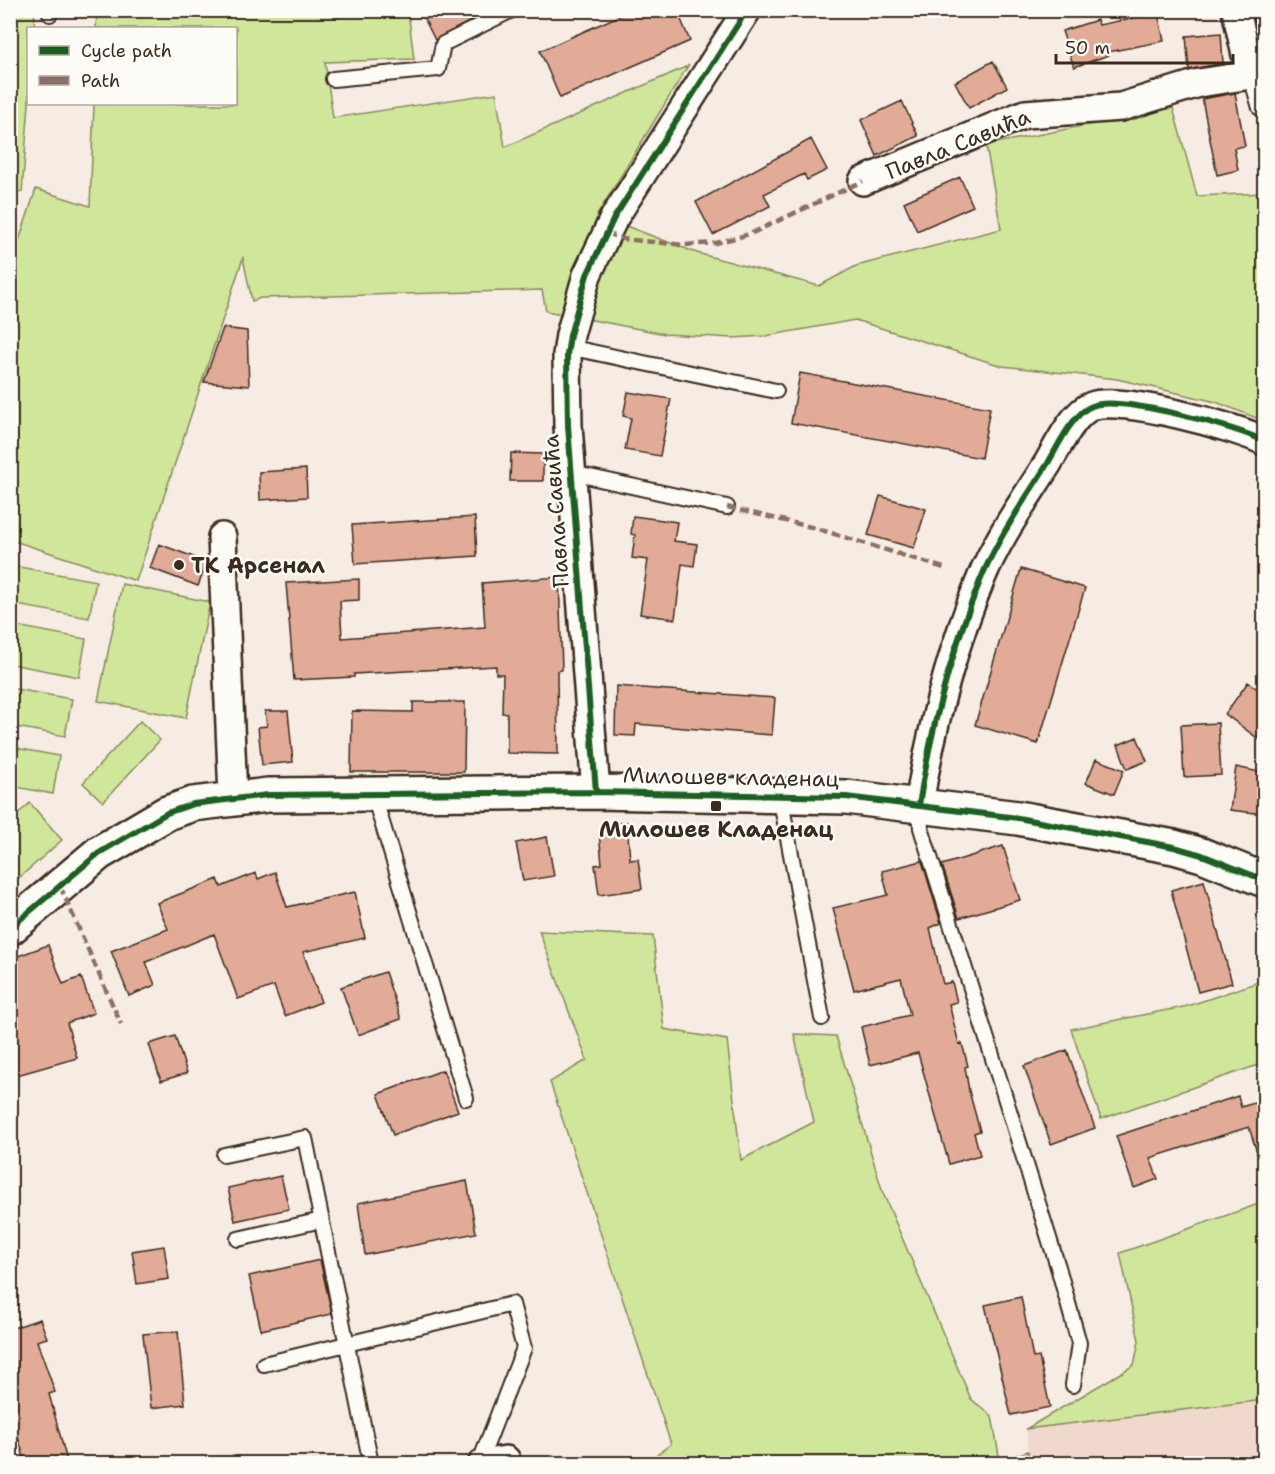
<svg xmlns="http://www.w3.org/2000/svg" width="1275" height="1474" font-family="'Shantell Sans',sans-serif">
<rect width="100%" height="100%" fill="#f7ece4"/>
<filter id="ink" filterUnits="userSpaceOnUse"><feTurbulence type="fractalNoise" baseFrequency=".0167" numOctaves="2"/><feDisplacementMap in="SourceGraphic" scale="12" xChannelSelector="R" yChannelSelector="G"/><feConvolveMatrix kernelMatrix="1 2 1 2 8 2 1 2 1" color-interpolation-filters="sRGB"/></filter>
<g filter="url(#ink)">
<!-- built -->
<path fill="#f0d8cd" d="M 1264,1400 L 1264,1463 L 1029,1463 L 1026,1429 Z"/>
<!-- green -->
<path fill="#d0e69b" stroke="#86885c" stroke-width="1.5" d="M 11,10 L 35,11 L 34,28 L 28,28 L 29,104 L 22,192 L 11,191 Z
M 97,11 L 408,11 L 414,59 L 325,62 L 333,118 L 496,93 L 505,147 L 688,66 L 597,215 L 697,253 L 819,286 L 856,266 L 1001,229 L 986,145 L 1173,108 L 1197,196 L 1264,193 L 1264,421 L 1216,402 L 1117,379 L 1002,366 L 855,320 L 766,336 L 732,338 L 665,334 L 546,311 L 542,290 L 261,298 L 252,301 L 243,258 L 136,581 L 11,540 L 11,265 L 36,189 L 90,206 L 94,104 L 236,104 L 236,28 L 96,28 Z
M 14,566 L 96,581 L 89,618 L 11,604 Z
M 122,584 L 210,602 L 186,718 L 98,701 Z
M 11,625 L 86,639 L 79,677 L 11,664 Z
M 10,688 L 72,699 L 65,736 L 11,726 Z
M 140,721 L 160,740 L 103,802 L 83,783 Z
M 11,747 L 59,756 L 53,794 L 11,786 Z
M 30,803 L 62,840 L 11,885 L 11,820 Z
M 539,931 L 653,936 L 664,1029 L 727,1040 L 741,1160 L 814,1122 L 794,1034 L 836,1036 L 883,1193 L 971,1399 L 992,1416 L 1000,1461 L 1028,1451 L 1029,1463 L 645,1463 L 671,1444 L 550,1082 L 587,1060 Z
M 1264,980 L 1264,1063 L 1101,1119 L 1071,1029 L 1188,1006 Z
M 1264,1202 L 1264,1400 L 1026,1429 L 1134,1365 L 1139,1341 L 1120,1253 Z"/>
<!-- building -->
<path fill="#e1ab97" stroke="#3b2a1e" stroke-width="1.5" d="M 420,10 L 491,10 L 435,40 Z
M 632,10 L 677,10 L 690,41 L 560,98 L 540,51 Z
M 1158,13 L 1164,41 L 1108,52 L 1109,55 L 1074,67 L 1062,31 L 1097,20 L 1099,25 Z
M 1221,33 L 1223,63 L 1189,70 L 1186,36 Z
M 993,61 L 1007,87 L 969,108 L 955,82 Z
M 1235,93 L 1245,146 L 1234,148 L 1238,170 L 1217,175 L 1202,99 Z
M 902,101 L 918,136 L 877,156 L 861,120 Z
M 811,139 L 827,170 L 807,180 L 804,174 L 764,194 L 770,206 L 713,235 L 696,202 Z
M 960,177 L 973,206 L 917,231 L 904,202 Z
M 223,328 L 247,331 L 249,386 L 204,382 Z
M 800,373 L 990,408 L 981,458 L 791,423 Z
M 628,392 L 671,399 L 660,456 L 625,450 L 631,418 L 623,416 Z
M 511,453 L 543,454 L 543,481 L 510,481 Z
M 306,469 L 307,497 L 260,500 L 259,472 Z
M 880,496 L 926,509 L 914,548 L 868,535 Z
M 633,516 L 677,522 L 674,541 L 697,544 L 694,566 L 682,564 L 675,619 L 640,614 L 648,560 L 632,558 L 635,535 L 631,534 Z
M 475,517 L 477,556 L 355,564 L 352,525 Z
M 159,544 L 207,562 L 198,586 L 150,568 Z
M 1021,569 L 1085,588 L 1038,744 L 975,725 Z
M 559,577 L 562,670 L 557,671 L 558,754 L 507,753 L 507,713 L 502,713 L 503,674 L 496,674 L 496,666 L 354,674 L 354,677 L 294,680 L 286,583 L 359,579 L 359,600 L 340,601 L 342,638 L 485,627 L 482,583 Z
M 1248,682 L 1264,694 L 1264,743 L 1225,714 Z
M 616,686 L 775,698 L 772,735 L 636,724 L 635,736 L 615,735 Z
M 413,702 L 465,702 L 464,772 L 351,772 L 352,711 L 413,712 Z
M 265,711 L 288,711 L 293,762 L 262,765 L 258,727 L 267,726 Z
M 1218,723 L 1221,775 L 1184,777 L 1181,725 Z
M 1137,737 L 1147,761 L 1127,769 L 1118,745 Z
M 1096,759 L 1124,770 L 1114,794 L 1086,783 Z
M 1236,767 L 1264,773 L 1264,814 L 1230,810 Z
M 627,822 L 630,860 L 638,859 L 642,889 L 599,895 L 595,865 L 602,864 L 599,832 L 607,831 L 606,824 Z
M 547,837 L 554,876 L 523,881 L 516,843 Z
M 1003,846 L 1020,900 L 959,918 L 942,865 Z
M 922,861 L 941,923 L 930,928 L 943,984 L 952,982 L 957,1002 L 949,1004 L 959,1044 L 962,1043 L 968,1066 L 965,1067 L 969,1091 L 980,1131 L 974,1133 L 980,1155 L 949,1164 L 918,1053 L 870,1065 L 861,1027 L 910,1015 L 901,978 L 854,990 L 833,908 L 888,895 L 882,871 Z
M 275,872 L 287,907 L 355,892 L 365,938 L 303,952 L 321,1002 L 285,1016 L 274,986 L 238,999 L 214,934 L 146,962 L 155,985 L 129,996 L 111,951 L 168,929 L 157,903 L 218,879 L 221,887 L 256,873 L 258,879 Z
M 1204,881 L 1232,983 L 1198,992 L 1171,890 Z
M 48,945 L 63,984 L 81,977 L 94,1013 L 67,1023 L 77,1058 L 10,1077 L 10,959 Z
M 385,972 L 401,1019 L 358,1035 L 341,987 Z
M 175,1036 L 187,1073 L 161,1081 L 149,1044 Z
M 1067,1050 L 1095,1128 L 1051,1144 L 1024,1066 Z
M 443,1070 L 458,1111 L 393,1135 L 378,1094 Z
M 1238,1096 L 1241,1107 L 1264,1100 L 1264,1161 L 1260,1162 L 1249,1127 L 1150,1158 L 1158,1179 L 1134,1188 L 1116,1136 Z
M 281,1176 L 289,1209 L 235,1221 L 228,1188 Z
M 467,1181 L 476,1233 L 365,1255 L 358,1203 Z
M 164,1246 L 169,1279 L 137,1284 L 132,1251 Z
M 320,1260 L 332,1314 L 261,1330 L 249,1276 Z
M 1021,1297 L 1033,1358 L 1039,1357 L 1050,1407 L 1011,1415 L 985,1305 Z
M 40,1319 L 47,1338 L 37,1341 L 55,1392 L 49,1394 L 67,1461 L 57,1464 L 26,1464 L 10,1410 L 10,1329 Z
M 178,1331 L 185,1404 L 151,1408 L 143,1334 Z"/>
<g fill="none" stroke-linecap="round" stroke-linejoin="round">
<!-- service casing -->
<g stroke="#3b2a1e" stroke-width="18">
<path id="service" d="M 50,14 L 50,10
M 1250,73 L 1260,108
M 333,79 L 438,69 L 443,44 L 512,10
M 568,347 L 776,391
M 572,473 L 727,507
M 373,793 L 466,1098
M 780,796 L 822,1018
M 919,806 L 921,828 L 1058,1267 L 1079,1343 L 1073,1385
M 224,1155 L 305,1138 L 371,1464
M 238,1239 L 322,1220
M 264,1364 L 512,1304 L 524,1348 L 479,1464"/>
</g>
<!-- minor casing -->
<g stroke="#3b2a1e" stroke-width="32">
<path id="minor" d="M 1236,10 L 1250,73
M 863,181 L 1025,114 L 1121,107 L 1199,83 L 1264,73
M 222,537 L 233,797
M 596,792 L 568,426 L 567,355 L 570,335 L 587,275 L 614,218 L 747,10
M 919,805 C 931,729 951,652 980,581 C 997,539 1024,501 1048,463 C 1058,446 1073,413 1092,406 C 1119,395 1237,427 1264,441
M 482,1464 L 506,1460"/>
</g>
<!-- tertiary casing -->
<g stroke="#3b2a1e" stroke-width="38">
<path id="tertiary" d="M 10,928 L 99,853 L 167,813 L 193,804 L 268,795 L 596,792 L 846,797 L 1018,818 L 1174,847 L 1202,855 L 1264,880"/>
</g>
<!-- service -->
<use href="#service" stroke="#fdfcf7" stroke-width="14"/>
<!-- minor -->
<use href="#minor" stroke="#fdfcf7" stroke-width="27"/>
<!-- tertiary -->
<use href="#tertiary" stroke="#fdfcf7" stroke-width="33"/>
<!-- quiet -->
<path stroke="#8d6e63" stroke-width="4.5" stroke-dasharray="9 4.5" stroke-linecap="butt" d="M 606,233 L 623,239 L 684,245 L 716,243 L 750,234 L 863,181
M 727,507 L 815,528 L 944,568
M 60,886 L 121,1024"/>
<!-- cycleway casing -->
<g stroke="#fdfcf7" stroke-width="10">
<path id="cycleway" d="M 596,792 L 568,426 L 567,355 L 570,335 L 587,275 L 614,218 L 747,10
M 919,805 C 931,729 951,652 980,581 C 997,539 1024,501 1048,463 C 1058,446 1073,413 1092,406 C 1119,395 1237,427 1264,441
M 10,928 L 99,853 L 167,813 L 193,804 L 268,795 L 596,792 L 846,797 L 1018,818 L 1174,847 L 1202,855 L 1264,880"/>
</g>
<!-- cycleway -->
<use href="#cycleway" stroke="#1b5e20" stroke-width="6"/>
</g>
</g>
<!-- markers -->
<g fill="#3b2a1e" stroke="#fdfcf7" stroke-width="2">
<circle cx="179" cy="565" r="6"/>
<rect x="710" y="800" width="12" height="12" rx="3"/>
</g>
<g text-anchor="middle" dominant-baseline="central" stroke-width="5" stroke-linejoin="round" paint-order="stroke">
<!-- street labels -->
<g font-size="22" fill="#3b2a1e" stroke="#fdfcf7">
<text transform="translate(958 144) rotate(-22)">Павла Савића</text>
<text transform="translate(556 511) rotate(-94)">Павла Савића</text>
<text transform="translate(731 777) rotate(1)">Милошев кладенац</text>
</g>
<!-- poi labels -->
<g font-size="22" font-weight="bold" fill="#3b2a1e" stroke="#fdfcf7" text-anchor="start">
<text x="191" y="565">ТК Арсенал</text>
<text x="716" y="829" text-anchor="middle">Милошев Кладенац</text>
</g>
</g>
<!-- margin -->
<rect width="1275" height="1474" fill="none" stroke="#fdfcf7" stroke-width="36"/>
<rect x="18" y="18" width="1239" height="1438" fill="none" stroke="#3b2a1e" stroke-width="2" filter="url(#ink)"/>
<!-- legend -->
<rect x="27" y="27" width="210" height="78" fill="#fdfcf7" stroke="#afa8a0" stroke-width="1.5"/>
<rect x="39" y="46" width="30" height="9" fill="#1b5e20" stroke="#afa8a0" stroke-width="1.5"/>
<text x="81" y="57" font-size="18" fill="#3b2a1e">Cycle path</text>
<rect x="39" y="76" width="30" height="9" fill="#8d6e63" stroke="#afa8a0" stroke-width="1.5"/>
<text x="81" y="87" font-size="18" fill="#3b2a1e">Path</text>
<!-- scale -->
<path d="M1056 54v9h177v-9" fill="none" stroke="#3b2a1e" stroke-width="3"/>
<text x="1065" y="54" font-size="18" fill="#3b2a1e" stroke="#fdfcf7" stroke-width="4.5" paint-order="stroke">50 m</text>
</svg>
